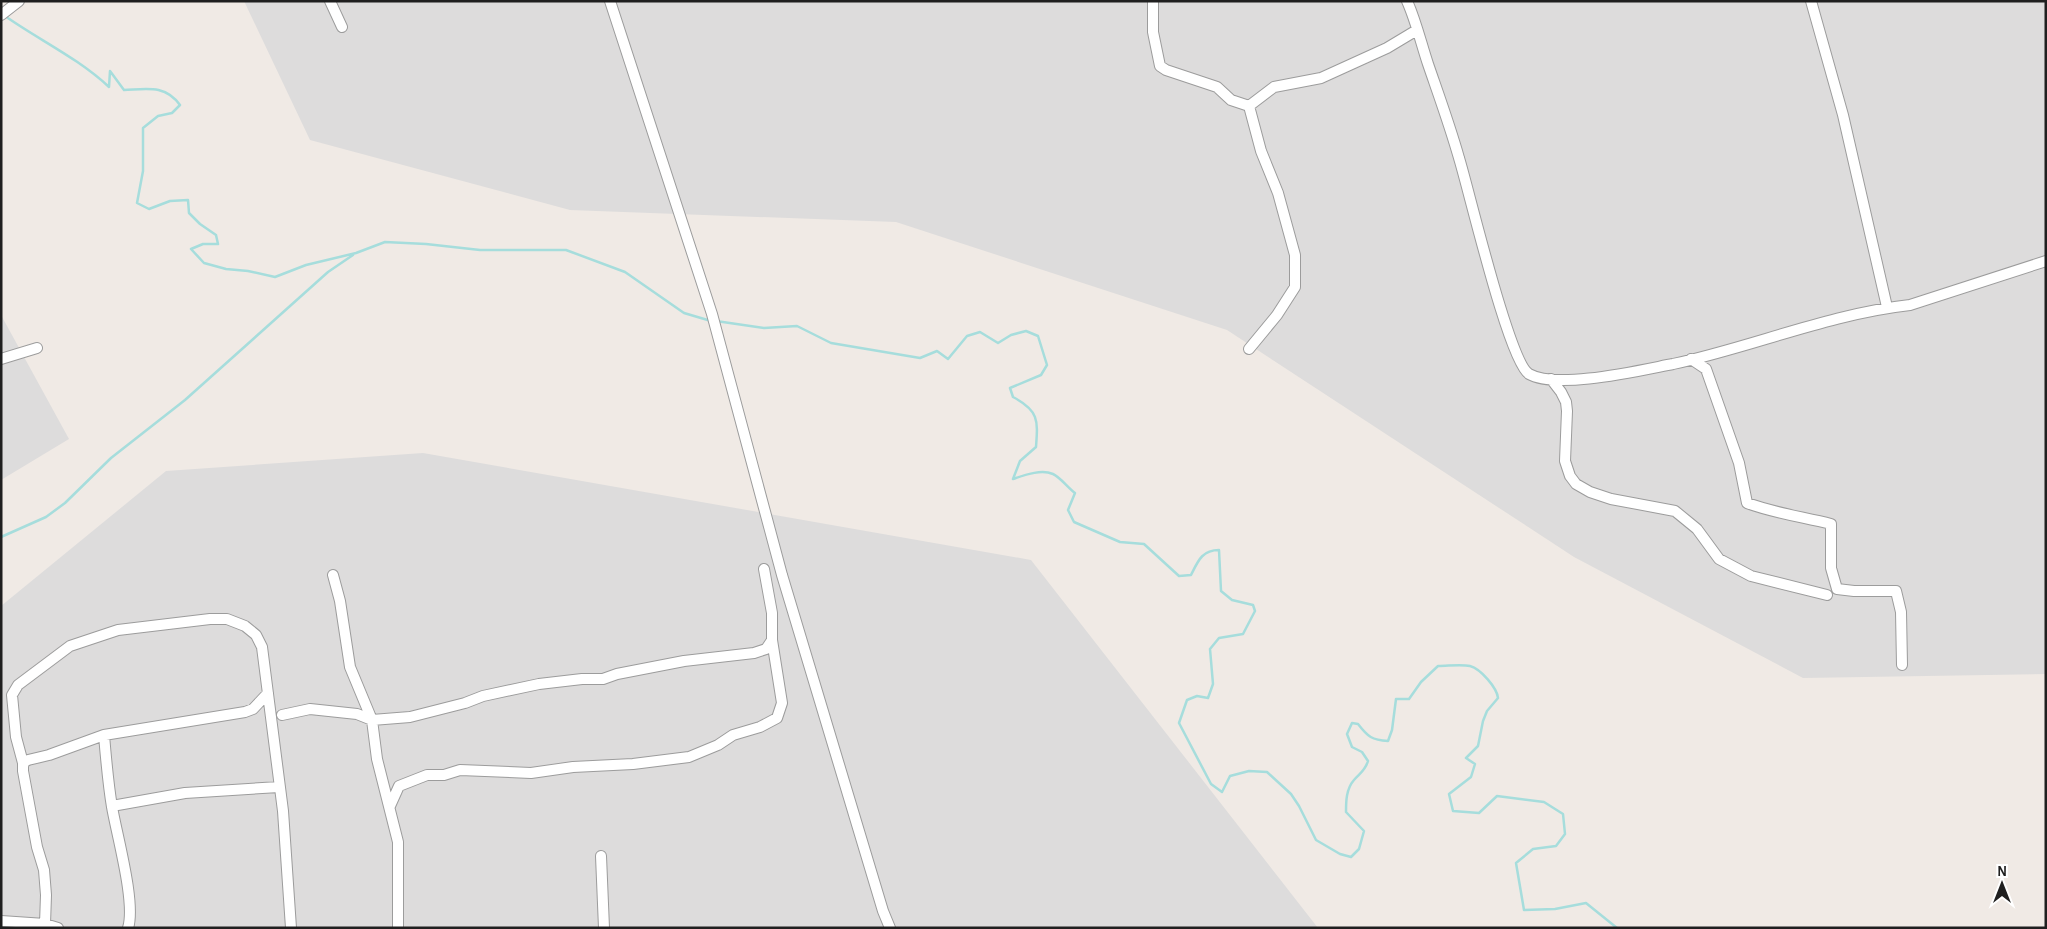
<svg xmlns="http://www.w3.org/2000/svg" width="2047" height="929" font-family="'Alegreya Sans',sans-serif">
<rect width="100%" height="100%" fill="#f0eae5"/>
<!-- residential -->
<path fill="#dddcdc" d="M 244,1 L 2046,1 L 2046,674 L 1803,678 L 1574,557 L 1227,330 L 896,222 L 570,210 L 310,140 Z
M 1,315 L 69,439 L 1,480 Z
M 423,453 L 1031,560 L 1318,928 L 1,928 L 1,606 L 166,471 Z"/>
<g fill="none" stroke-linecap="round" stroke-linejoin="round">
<!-- stream -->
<path stroke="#a6dddc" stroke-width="2.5" d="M 5,16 C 39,40 78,58 109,87 L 110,71 L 124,90 C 146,89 165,84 180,105 L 172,113 L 158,116 L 143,128 L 143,171 L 137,203 L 149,209 L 170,201 L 188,200 L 189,213 L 200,224 L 216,235 L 218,244 L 203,244 L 191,249 L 204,263 L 226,269 L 248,271 L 275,277 L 306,265 L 356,253 L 385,242 L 426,244 L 480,250 L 566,250 L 625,272 L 684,313 L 711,321
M 716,321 L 764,328 L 797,326 L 831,343 L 920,358 L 937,351 L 948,359 L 967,336 L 980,332 L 998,343 L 1011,335 L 1026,331 L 1038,336 L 1047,365 L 1041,375 L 1010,388 L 1013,397 C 1039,411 1038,420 1036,447 L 1020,461 L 1013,479 C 1025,475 1041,469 1053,474 C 1060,477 1068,488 1075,493 L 1068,510 L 1074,522 L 1120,542 L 1144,544 L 1179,576 L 1191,575 C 1198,561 1202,550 1219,550 L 1221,591 L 1232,600 L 1253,605 L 1255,611 L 1243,634 L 1219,638 L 1210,649 L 1213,684 L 1208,698 L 1197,696 L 1187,700 L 1179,723 L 1211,784 L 1222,792 L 1230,776 L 1249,771 L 1267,772 L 1291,794 L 1299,806 L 1316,840 L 1340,854 L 1351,857 L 1359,849 L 1364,831 L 1346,812 C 1346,802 1346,789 1354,780 C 1360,773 1365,771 1368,761 L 1362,752 L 1352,747 L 1347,734 L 1352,723 L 1358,724 C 1368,737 1372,740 1388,741 L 1392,730 L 1396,699 L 1409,699 L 1421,682 L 1438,666 C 1448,666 1461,664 1470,666 C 1481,669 1497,688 1498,698 L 1487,711 L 1483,721 L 1478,746 L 1466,758 L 1475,764 L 1471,777 L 1449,794 L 1453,811 L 1479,813 L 1497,796 L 1544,802 L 1563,814 L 1565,834 L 1556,846 L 1533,849 L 1516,863 L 1524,910 L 1555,909 L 1586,903 L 1617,928
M 1,537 L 46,517 L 65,503 L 111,458 L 185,400 L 328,272 L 353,255"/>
<!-- minor casing -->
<g stroke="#9c9c9c" stroke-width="12">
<path id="minor" d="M 330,1 L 342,27
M 610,1 L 712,314 L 782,575 L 883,911 L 890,928
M 1153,1 L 1153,32 L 1160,66 L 1166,70 L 1217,87 L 1231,100 L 1249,106 L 1261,151 L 1278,193 L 1295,255 L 1295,287 L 1277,315 L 1249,349
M 1407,1 C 1416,21 1421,43 1428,64 C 1439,96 1450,126 1459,158 C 1469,190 1509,362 1529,374 C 1557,390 1641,370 1673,364 C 1752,347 1829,314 1910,305 L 2046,261
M 1811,1 L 1843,115 L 1887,307
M 1,15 L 19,1
M 1249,106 L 1274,87 L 1321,78 L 1387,48 L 1417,30
M 1,359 L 37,348
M 1691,359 L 1706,369 L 1739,463 L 1747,503 C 1774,513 1803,517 1831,524 L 1831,568 L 1837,589 L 1854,591 L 1896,591 L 1901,612 L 1902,665
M 1551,379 L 1561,392 L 1566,402 L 1567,411 L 1565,461 L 1570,476 L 1576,484 L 1590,492 L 1611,499 L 1675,511 L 1697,529 L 1719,559 L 1751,576 L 1827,595
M 333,575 L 340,601 L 350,667 L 372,720 L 377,759 L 398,842 L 398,928
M 282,715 L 310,709 L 357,714 L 372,720 L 410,717 L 465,703 L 483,696 L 539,684 L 582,679 L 603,679 L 617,674 L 684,661 L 754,653 L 766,649 L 772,640 L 772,613 L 764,569
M 104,735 C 106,759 108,783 112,807 C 117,836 136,903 128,928
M 23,763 L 28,760 L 49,755 L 104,735 L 245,712 L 253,709 L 268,693
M 112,806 L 185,793 L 279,787
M 390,806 L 399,786 L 427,775 L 444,775 L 460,770 L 531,773 L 573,767 L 633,764 L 689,757 L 718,745 L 733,735 L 760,727 L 777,718 L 782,703 L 772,640
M 601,856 L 604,928
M 1,921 L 45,924 L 58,928
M 45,924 L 46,895 L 44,870 L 37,847 L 23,771 L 23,763 L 16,737 L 12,695 L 18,685 L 70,646 L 118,630 L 210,619 L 227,619 L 245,626 L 256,635 L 262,647 L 283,811 L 291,928"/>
</g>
<!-- minor -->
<use href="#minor" stroke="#fff" stroke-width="10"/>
</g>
<!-- border -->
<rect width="2047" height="929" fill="none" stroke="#1f1f1f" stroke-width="5"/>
<!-- north arrow -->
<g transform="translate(2002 884)" stroke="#ffffff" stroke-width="4" paint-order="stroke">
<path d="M0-4L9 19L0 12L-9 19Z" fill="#1f1f1f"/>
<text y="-8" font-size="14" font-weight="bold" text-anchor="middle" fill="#1f1f1f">N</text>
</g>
</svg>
